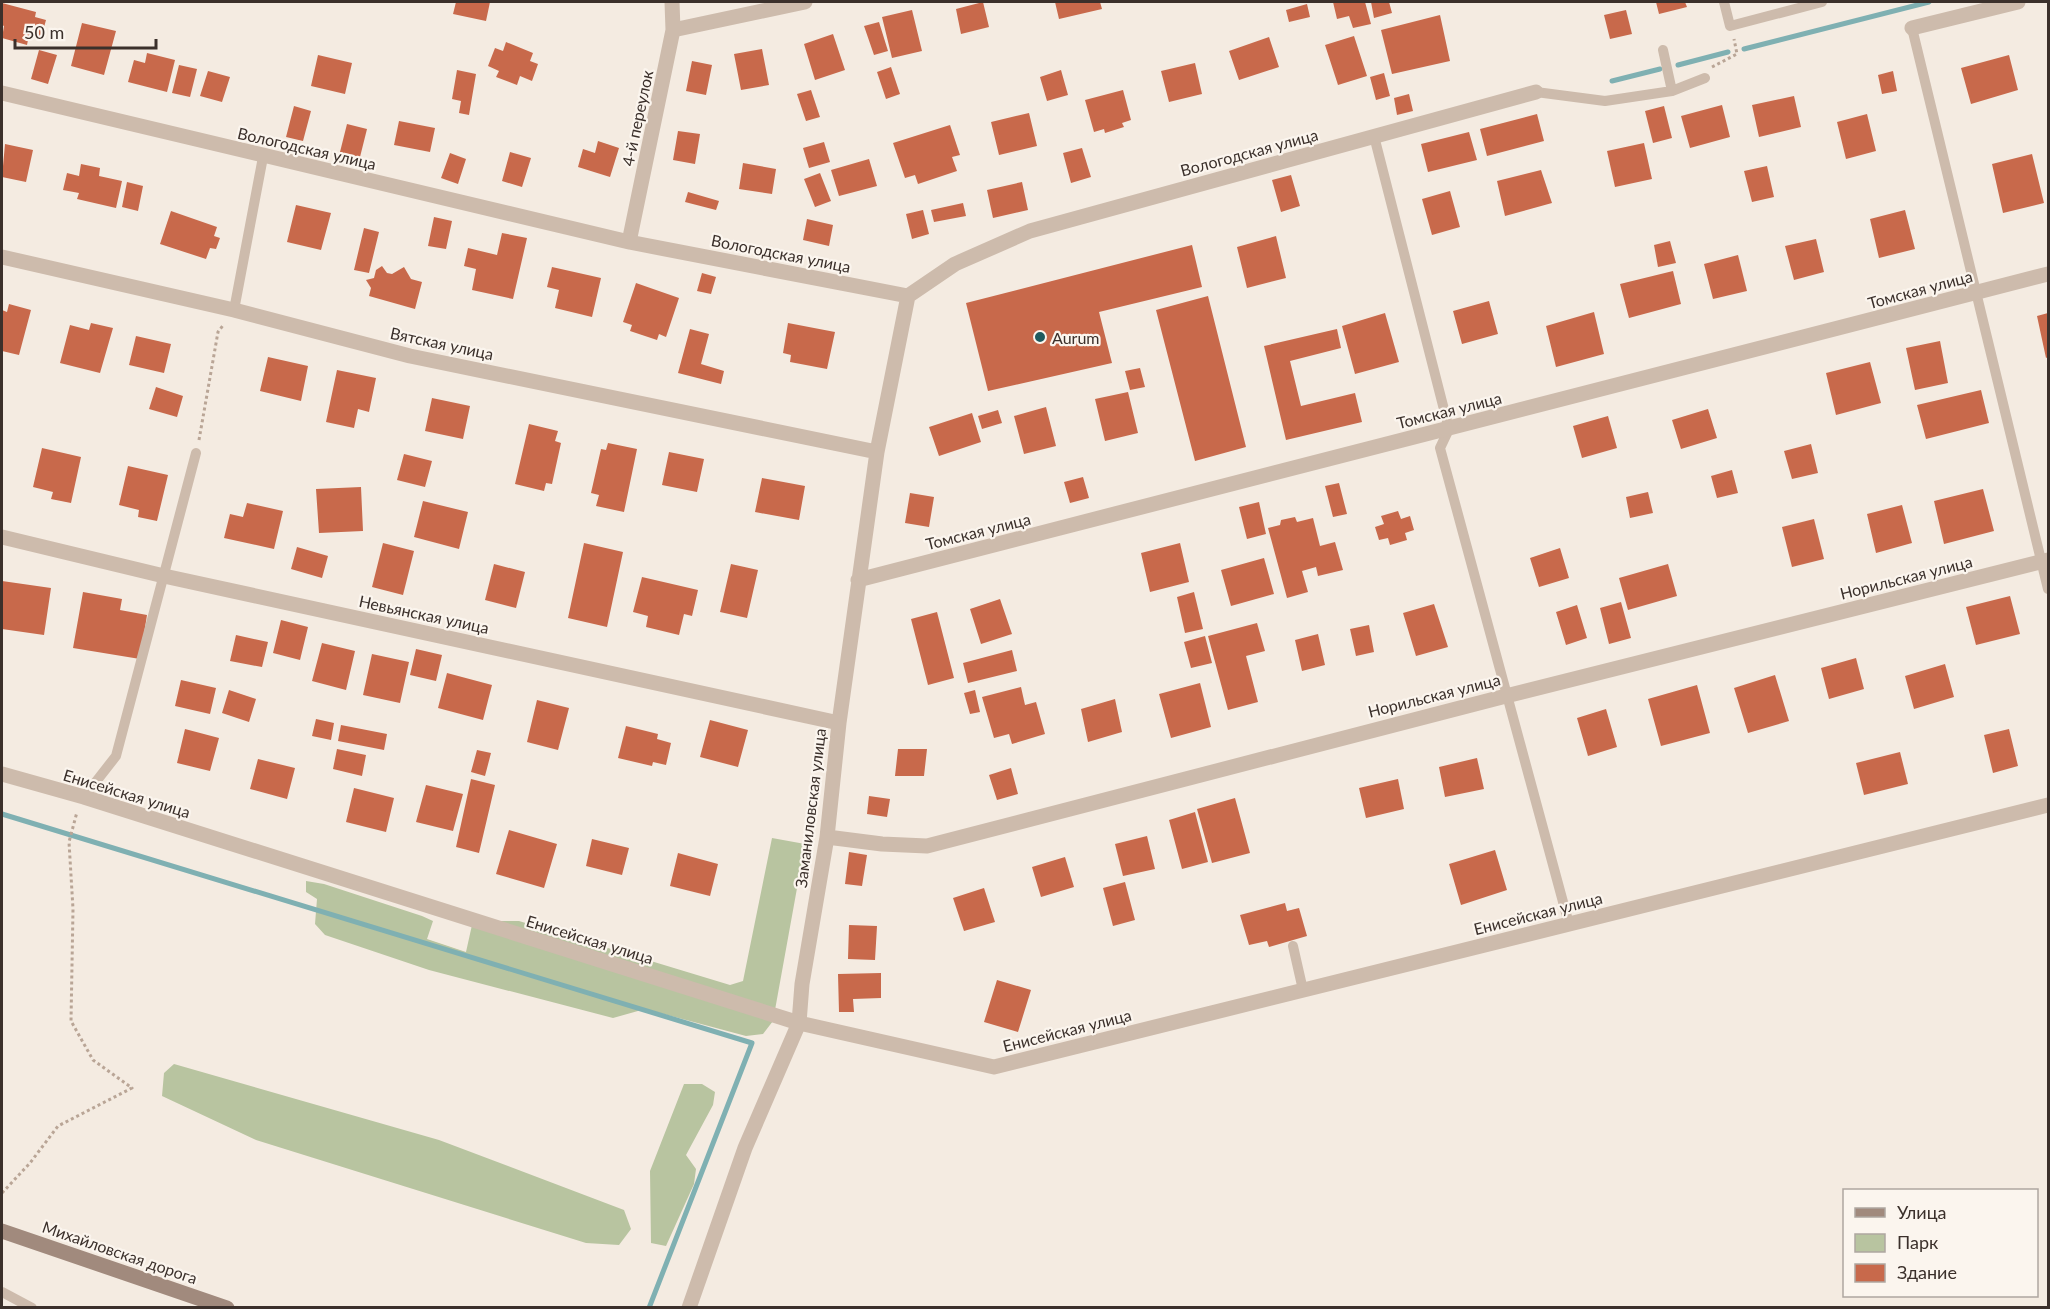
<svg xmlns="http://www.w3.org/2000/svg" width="2050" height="1309" font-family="Lato,sans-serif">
<rect width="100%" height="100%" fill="#f4ebe1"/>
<!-- green -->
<path fill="#b8c4a0" d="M 772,838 L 805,844 L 773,1021 L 763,1034 L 746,1036 L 645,1009 L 613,1018 L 429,970 L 325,935 L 315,924 L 317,899 L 306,892 L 306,881 L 324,884 L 422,916 L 433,921 L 427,939 L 466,952 L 472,925 L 481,921 L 519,921 L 730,985 L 743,981 Z
M 174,1064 L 439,1140 L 624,1210 L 631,1229 L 619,1245 L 586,1243 L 256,1140 L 162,1096 L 164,1073 Z
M 684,1084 L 702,1084 L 715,1092 L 713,1105 L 686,1155 L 696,1169 L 694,1184 L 666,1246 L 651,1243 L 650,1171 Z"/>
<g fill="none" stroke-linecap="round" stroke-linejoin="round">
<!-- stream -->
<path stroke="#7fb0b2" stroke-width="5" d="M 1744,49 L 1929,2
M 1678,65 L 1728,52
M 1612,81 L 1660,69
M 2,814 L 752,1043 L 649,1308"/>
</g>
<!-- building -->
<path fill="#c8694b" d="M 456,2 L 490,2 L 486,21 L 453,14 Z
M 983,2 L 989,27 L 961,34 L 956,9 Z
M 1055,2 L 1100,2 L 1102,9 L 1059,19 Z
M 1333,2 L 1365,2 L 1371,24 L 1353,28 L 1349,16 L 1337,19 Z
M 1371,2 L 1389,2 L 1392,13 L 1374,18 Z
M 1656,2 L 1685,2 L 1687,7 L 1659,14 Z
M 2,3 L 36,12 L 35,17 L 46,20 L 41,38 L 29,35 L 27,45 L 2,38 L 4,26 L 2,25 Z
M 1307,4 L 1310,17 L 1289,22 L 1286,10 Z
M 912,10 L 922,51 L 892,58 L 882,17 Z
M 1626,10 L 1632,34 L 1610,39 L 1604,15 Z
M 1440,15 L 1450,61 L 1392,74 L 1381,30 Z
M 879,22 L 888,51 L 874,55 L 864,26 Z
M 82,23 L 116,31 L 104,75 L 71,66 Z
M 833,34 L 845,70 L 815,80 L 804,44 Z
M 1354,36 L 1367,76 L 1338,85 L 1325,45 Z
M 1269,37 L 1279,67 L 1239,80 L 1229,51 Z
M 506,42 L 533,53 L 530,61 L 538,64 L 532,81 L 520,76 L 517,85 L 496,77 L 499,71 L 488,66 L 495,48 L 503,51 Z
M 762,49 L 769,85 L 741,90 L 734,54 Z
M 39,50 L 57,55 L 48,84 L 31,79 Z
M 147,53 L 175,60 L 167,92 L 128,82 L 134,60 L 145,63 Z
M 318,55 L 352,63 L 345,94 L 311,86 Z
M 2009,55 L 2018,90 L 1971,104 L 1961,68 Z
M 692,61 L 712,65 L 706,95 L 686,91 Z
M 1195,63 L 1202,94 L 1169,102 L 1161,71 Z
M 179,65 L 197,69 L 190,97 L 172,93 Z
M 891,67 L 900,94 L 886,99 L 877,72 Z
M 457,70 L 476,74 L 469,115 L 459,113 L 461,101 L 452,99 Z
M 1061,70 L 1068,95 L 1047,101 L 1040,77 Z
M 208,71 L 230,77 L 222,102 L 200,96 Z
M 1893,71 L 1897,91 L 1882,94 L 1878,75 Z
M 1384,73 L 1390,96 L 1376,100 L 1370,77 Z
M 811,90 L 820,117 L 806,121 L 797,94 Z
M 1123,90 L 1131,120 L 1122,123 L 1124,127 L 1105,133 L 1104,129 L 1094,132 L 1085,100 Z
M 1409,94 L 1413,111 L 1397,115 L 1394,98 Z
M 1794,96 L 1801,127 L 1759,137 L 1752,105 Z
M 1722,105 L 1730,137 L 1690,148 L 1681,116 Z
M 294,106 L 311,111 L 303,141 L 286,137 Z
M 1664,106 L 1672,138 L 1653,143 L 1645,111 Z
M 1029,113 L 1037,146 L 999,155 L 991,122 Z
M 1537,114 L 1544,141 L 1487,156 L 1480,129 Z
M 1867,114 L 1876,151 L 1846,159 L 1837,122 Z
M 399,121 L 435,128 L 430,152 L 394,145 Z
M 347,124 L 367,129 L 360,157 L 340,152 Z
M 950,125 L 960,155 L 952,157 L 957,171 L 918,184 L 915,175 L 905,178 L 893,143 Z
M 678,131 L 700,134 L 695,164 L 673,160 Z
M 1469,132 L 1477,160 L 1428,172 L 1421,144 Z
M 598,141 L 619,148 L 610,177 L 578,167 L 583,149 L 595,153 Z
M 824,142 L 830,162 L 809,168 L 803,148 Z
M 1644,143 L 1652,179 L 1615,187 L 1607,151 Z
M 5,144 L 33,150 L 26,182 L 2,177 Z
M 1082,148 L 1091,177 L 1071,183 L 1063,153 Z
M 510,152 L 531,158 L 522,187 L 502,181 Z
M 450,153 L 466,159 L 458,184 L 441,178 Z
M 2032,154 L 2044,203 L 2003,213 L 1992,164 Z
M 869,159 L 877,186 L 839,196 L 831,170 Z
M 743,163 L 776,169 L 772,194 L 739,189 Z
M 81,164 L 100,168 L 99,176 L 122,181 L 116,208 L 77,199 L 79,193 L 63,190 L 67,173 L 79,176 Z
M 1767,166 L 1774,197 L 1752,202 L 1744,171 Z
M 1541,170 L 1552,203 L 1505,216 L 1497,181 Z
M 820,173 L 831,201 L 815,207 L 804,179 Z
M 1291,175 L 1300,206 L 1281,212 L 1272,180 Z
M 127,182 L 143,186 L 138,211 L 122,207 Z
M 1022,182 L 1028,210 L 993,218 L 987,190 Z
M 1450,191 L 1460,227 L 1432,235 L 1422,199 Z
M 688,192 L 719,201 L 716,210 L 685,202 Z
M 963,203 L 966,216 L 934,222 L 931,210 Z
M 296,205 L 331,213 L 321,250 L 287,242 Z
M 923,210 L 929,234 L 912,239 L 906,214 Z
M 1905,210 L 1915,249 L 1879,258 L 1870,219 Z
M 171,211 L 217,227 L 214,236 L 220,238 L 216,249 L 210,248 L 206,259 L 160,244 Z
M 434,217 L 452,221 L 446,249 L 428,246 Z
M 807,219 L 833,225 L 829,246 L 803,240 Z
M 364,228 L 379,232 L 369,273 L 354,270 Z
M 502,233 L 527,238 L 513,299 L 472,290 L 476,269 L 464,266 L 468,248 L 497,255 Z
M 1276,236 L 1286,278 L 1247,288 L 1237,247 Z
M 1816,239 L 1824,272 L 1794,280 L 1785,246 Z
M 1670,241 L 1676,263 L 1658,267 L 1654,245 Z
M 1192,245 L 1202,287 L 1099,312 L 1112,363 L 988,391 L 966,303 Z
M 1738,255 L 1747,291 L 1713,299 L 1704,264 Z
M 382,266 L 387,273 L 392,274 L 404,267 L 411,279 L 422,282 L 415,309 L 369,296 L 371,288 L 366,280 L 374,278 L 376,270 Z
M 552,267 L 601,278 L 592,317 L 555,308 L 559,290 L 547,287 Z
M 1673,271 L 1681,304 L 1629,318 L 1620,284 Z
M 702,273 L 716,277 L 711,294 L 697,291 Z
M 636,283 L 679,298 L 666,337 L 659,334 L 657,340 L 630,331 L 632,325 L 623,322 Z
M 1208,296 L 1246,447 L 1195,461 L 1156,310 Z
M 1489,301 L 1498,334 L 1462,344 L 1453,311 Z
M 9,304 L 31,310 L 19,355 L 2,351 L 2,310 L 7,312 Z
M 1594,312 L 1604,354 L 1556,367 L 1546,326 Z
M 1385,313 L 1399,362 L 1355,374 L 1342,326 Z
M 2048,313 L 2048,357 L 2046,358 L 2037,316 Z
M 91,323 L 113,328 L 100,373 L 60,363 L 70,325 L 89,330 Z
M 788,323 L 835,332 L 827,369 L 790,362 L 791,355 L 783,353 Z
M 690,329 L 709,334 L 701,364 L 724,371 L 721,384 L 678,373 Z
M 1337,329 L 1341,348 L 1290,361 L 1301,406 L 1355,393 L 1362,422 L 1286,440 L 1264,346 Z
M 136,336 L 171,344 L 164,373 L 129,365 Z
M 1940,341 L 1948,383 L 1915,390 L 1906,348 Z
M 268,357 L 308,366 L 301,401 L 260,391 Z
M 1870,362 L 1881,403 L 1836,415 L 1826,373 Z
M 1140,368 L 1145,387 L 1130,390 L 1125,371 Z
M 337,370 L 376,378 L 369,412 L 358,409 L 354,428 L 326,422 Z
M 156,387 L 183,396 L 177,417 L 149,409 Z
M 1981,390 L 1989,423 L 1926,439 L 1917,405 Z
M 1128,392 L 1138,433 L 1105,441 L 1095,399 Z
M 432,398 L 470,406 L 463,439 L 425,431 Z
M 1046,407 L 1056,446 L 1024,454 L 1014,416 Z
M 1708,409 L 1717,438 L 1681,449 L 1672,420 Z
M 998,410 L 1002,423 L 982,429 L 978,416 Z
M 972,413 L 981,442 L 939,456 L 929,427 Z
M 1608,416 L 1617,448 L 1582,458 L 1573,426 Z
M 529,424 L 558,431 L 555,441 L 561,443 L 552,484 L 546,483 L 544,491 L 515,484 Z
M 608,443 L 637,449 L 624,512 L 596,506 L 599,495 L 591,493 L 601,449 L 606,450 Z
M 1811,444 L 1818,473 L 1792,479 L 1784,451 Z
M 42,448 L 81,457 L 71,503 L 51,499 L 53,492 L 33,487 Z
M 669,452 L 704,459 L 697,492 L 662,485 Z
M 404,454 L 432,461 L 425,487 L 397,480 Z
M 128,466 L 168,475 L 157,521 L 138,517 L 139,510 L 119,505 Z
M 1732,470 L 1738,493 L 1717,498 L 1711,476 Z
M 1083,477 L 1089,498 L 1070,503 L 1064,482 Z
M 762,478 L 805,486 L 799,520 L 755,512 Z
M 1339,483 L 1347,514 L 1333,517 L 1325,486 Z
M 361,487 L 363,531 L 319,533 L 316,489 Z
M 1983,489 L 1994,531 L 1944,544 L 1934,501 Z
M 1648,492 L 1653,513 L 1630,518 L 1626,497 Z
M 910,493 L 934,497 L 929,527 L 905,523 Z
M 423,501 L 468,512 L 459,549 L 414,537 Z
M 1259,502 L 1266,534 L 1247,539 L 1239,507 Z
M 247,503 L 283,511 L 274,549 L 224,538 L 230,514 L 243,517 Z
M 1902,505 L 1912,543 L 1876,553 L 1867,514 Z
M 1398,511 L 1401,519 L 1410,516 L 1414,530 L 1405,533 L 1407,540 L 1390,545 L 1388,538 L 1379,540 L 1375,527 L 1384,524 L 1381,516 Z
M 1295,517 L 1297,522 L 1313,518 L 1320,546 L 1335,542 L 1343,570 L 1318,576 L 1316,567 L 1302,571 L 1308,592 L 1287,598 L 1268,528 L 1280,525 L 1281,520 Z
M 1814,519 L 1824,559 L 1792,567 L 1782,527 Z
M 383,543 L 414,551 L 403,595 L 372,587 Z
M 584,543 L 623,552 L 607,627 L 568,618 Z
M 1180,543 L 1189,582 L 1150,592 L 1141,553 Z
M 297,547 L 328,556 L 322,578 L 291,569 Z
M 1560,548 L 1569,578 L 1539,587 L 1530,558 Z
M 1264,558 L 1274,594 L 1231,606 L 1221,570 Z
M 494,564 L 525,572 L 516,608 L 485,600 Z
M 731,564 L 758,570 L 747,618 L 720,612 Z
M 1668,564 L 1677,596 L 1628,610 L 1619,578 Z
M 642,577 L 698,590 L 692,616 L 684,614 L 679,635 L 646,627 L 648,616 L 633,612 Z
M 2,581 L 51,588 L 44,635 L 2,629 Z
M 83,592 L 122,599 L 120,610 L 147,615 L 140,659 L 73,648 Z
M 1194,592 L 1203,629 L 1185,633 L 1177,597 Z
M 2010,596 L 2020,634 L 1976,645 L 1966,607 Z
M 1000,599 L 1012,634 L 981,644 L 970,609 Z
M 1621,602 L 1631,638 L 1609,644 L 1600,608 Z
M 1434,604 L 1448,647 L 1416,656 L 1403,613 Z
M 1577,605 L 1587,638 L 1566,645 L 1556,612 Z
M 937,612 L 954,678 L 928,685 L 911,619 Z
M 281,620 L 308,627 L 300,660 L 273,653 Z
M 1257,623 L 1265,651 L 1246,656 L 1258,702 L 1228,710 L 1208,636 Z
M 1369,625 L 1374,652 L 1356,656 L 1350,629 Z
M 1318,634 L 1325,665 L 1302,671 L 1295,640 Z
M 236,635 L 268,642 L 262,667 L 230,661 Z
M 1205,636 L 1212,663 L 1191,668 L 1184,642 Z
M 322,643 L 355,651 L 346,690 L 312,681 Z
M 416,649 L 442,655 L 436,681 L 410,675 Z
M 1012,650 L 1017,671 L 968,683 L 963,663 Z
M 372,654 L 409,662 L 400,703 L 363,695 Z
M 1856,658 L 1864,689 L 1829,699 L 1821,668 Z
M 1945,664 L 1954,697 L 1914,709 L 1905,676 Z
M 447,673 L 492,685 L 483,720 L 438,708 Z
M 1775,675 L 1789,721 L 1748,733 L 1734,688 Z
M 181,680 L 216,688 L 210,714 L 175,706 Z
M 1200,683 L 1211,727 L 1171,738 L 1159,694 Z
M 1697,685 L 1710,733 L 1661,746 L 1648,699 Z
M 1021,687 L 1025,705 L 1036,702 L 1045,734 L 1012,744 L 1009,734 L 994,738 L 982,697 Z
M 229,690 L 256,699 L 249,722 L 222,713 Z
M 975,690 L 980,712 L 970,714 L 964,693 Z
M 1115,699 L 1122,732 L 1088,742 L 1081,709 Z
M 537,700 L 569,708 L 558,750 L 527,742 Z
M 1606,709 L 1617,747 L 1588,756 L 1577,718 Z
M 316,719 L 334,723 L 331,740 L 312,736 Z
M 710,720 L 748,730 L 738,767 L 700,757 Z
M 341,725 L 387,734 L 384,750 L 338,741 Z
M 626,726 L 658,734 L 657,739 L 671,743 L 666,765 L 653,762 L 652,766 L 618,758 Z
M 185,729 L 219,738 L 210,771 L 177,763 Z
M 2009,729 L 2018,766 L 1993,773 L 1984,735 Z
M 337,749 L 366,755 L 362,776 L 333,769 Z
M 898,749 L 927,749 L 924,776 L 895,776 Z
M 477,750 L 491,753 L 485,776 L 471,772 Z
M 1900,752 L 1908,784 L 1864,795 L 1856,763 Z
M 1477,758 L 1484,789 L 1445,797 L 1439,767 Z
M 258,759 L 295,768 L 287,799 L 250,789 Z
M 1011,768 L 1018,794 L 997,800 L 989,775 Z
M 471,779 L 495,785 L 479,853 L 456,847 Z
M 1398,779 L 1404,809 L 1366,818 L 1359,788 Z
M 426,785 L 463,794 L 453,831 L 416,822 Z
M 354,788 L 394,798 L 386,832 L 346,822 Z
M 869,796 L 890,799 L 887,817 L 867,814 Z
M 1235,798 L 1250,853 L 1212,863 L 1197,809 Z
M 1195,812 L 1208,862 L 1182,869 L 1169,820 Z
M 509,830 L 557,844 L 544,888 L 496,874 Z
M 1147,836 L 1155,869 L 1123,876 L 1115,844 Z
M 592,839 L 629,848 L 622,875 L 586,866 Z
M 1495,850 L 1507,890 L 1461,905 L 1449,864 Z
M 849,852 L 867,855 L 862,886 L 845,884 Z
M 678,853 L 718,864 L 710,896 L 670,886 Z
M 1065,857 L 1074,887 L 1041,897 L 1032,867 Z
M 1125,882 L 1135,920 L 1113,926 L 1103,888 Z
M 984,888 L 995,922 L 964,931 L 953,898 Z
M 1285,903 L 1287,911 L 1299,908 L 1307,936 L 1269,947 L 1267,941 L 1249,945 L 1240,915 Z
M 849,925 L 877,926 L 875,960 L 848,959 Z
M 881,973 L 881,998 L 853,999 L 854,1012 L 839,1012 L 838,974 Z
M 997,980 L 1031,990 L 1018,1032 L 984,1022 Z"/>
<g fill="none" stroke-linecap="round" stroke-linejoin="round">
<!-- path -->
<path stroke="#b9a596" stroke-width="3" stroke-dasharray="3 3" stroke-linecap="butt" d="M 1712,67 L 1737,54 L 1734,39
M 199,440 L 218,332 L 224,324
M 2,1193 L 30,1163 L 58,1126 L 132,1088 L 93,1060 L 71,1021 L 73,909 L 69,842 L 77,812"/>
<!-- lane -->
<path stroke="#cdbbac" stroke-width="10" d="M 1724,2 L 1730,26 L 1822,2
M 1912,28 L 2048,589
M 1663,50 L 1672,91
M 1536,92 L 1605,101 L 1672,91 L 1705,78
M 1374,136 L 1449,429 L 1440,448 L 1569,924
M 234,310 L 263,157
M 84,797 L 116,756 L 196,453
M 1293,946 L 1303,990
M 2,1292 L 32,1308"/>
<!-- street -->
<path stroke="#cdbbac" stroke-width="15" d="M 1912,28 L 2018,2
M 673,30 L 805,2
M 2,93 L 629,242 L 908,296 L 955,264 L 1030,231 L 1536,92
M 629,242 L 673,30 L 672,2
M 2,257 L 234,310 L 410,356 L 877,452
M 2,537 L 164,576 L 839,723
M 858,580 L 2048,274
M 2,774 L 84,797 L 799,1023 L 994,1067 L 2048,805
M 827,837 L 882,844 L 927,846 L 1506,696 L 2048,560
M 689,1308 L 745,1148 L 799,1023 L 802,984 L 827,837 L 839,723 L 877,452 L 908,296"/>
<!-- secondary -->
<path stroke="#a18a7d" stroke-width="15" d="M 2,1231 L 227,1308"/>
</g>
<!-- markers -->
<circle fill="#1f5a5e" stroke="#fbf5ee" stroke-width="2" cx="1040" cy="337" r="6"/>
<g text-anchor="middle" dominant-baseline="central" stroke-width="4.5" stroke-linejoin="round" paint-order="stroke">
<!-- street labels -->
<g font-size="16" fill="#3b302b" stroke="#fbf5ee">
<text transform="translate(637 118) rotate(-78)">4-й переулок</text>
<text transform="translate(307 148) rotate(13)">Вологодская улица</text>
<text transform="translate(1249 152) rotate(-15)">Вологодская улица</text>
<text transform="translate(781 253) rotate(11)">Вологодская улица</text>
<text transform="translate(1920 289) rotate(-15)">Томская улица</text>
<text transform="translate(442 343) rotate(12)">Вятская улица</text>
<text transform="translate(1449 410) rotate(-14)">Томская улица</text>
<text transform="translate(978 531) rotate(-14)">Томская улица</text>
<text transform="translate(1906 577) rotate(-14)">Норильская улица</text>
<text transform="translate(424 614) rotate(12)">Невьянская улица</text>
<text transform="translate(1434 695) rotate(-14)">Норильская улица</text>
<text transform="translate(127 793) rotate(17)">Енисейская улица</text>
<text transform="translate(810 808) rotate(-83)">Заманиловская улица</text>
<text transform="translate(1538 913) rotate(-14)">Енисейская улица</text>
<text transform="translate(590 939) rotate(17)">Енисейская улица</text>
<text transform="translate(1067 1030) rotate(-14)">Енисейская улица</text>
<text transform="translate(120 1252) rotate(19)">Михайловская дорога</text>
</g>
<!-- poi labels -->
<g font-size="16" fill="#3b302b" stroke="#fbf5ee" text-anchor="start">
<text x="1052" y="337">Aurum</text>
</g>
</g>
<!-- border -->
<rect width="2050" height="1309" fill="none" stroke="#3b302b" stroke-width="6"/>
<!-- legend -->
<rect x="1843" y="1189" width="195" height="108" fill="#fbf5ee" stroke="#aea6a0" stroke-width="1.5"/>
<rect x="1855" y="1208" width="30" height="9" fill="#a18a7d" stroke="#aea6a0" stroke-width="1.5"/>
<text x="1897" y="1219" font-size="18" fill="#3b302b">Улица</text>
<rect x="1855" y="1234" width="30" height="18" fill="#b8c4a0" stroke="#aea6a0" stroke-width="1.5"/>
<text x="1897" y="1249" font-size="18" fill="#3b302b">Парк</text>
<rect x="1855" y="1264" width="30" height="18" fill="#c8694b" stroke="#aea6a0" stroke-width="1.5"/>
<text x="1897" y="1279" font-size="18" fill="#3b302b">Здание</text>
<!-- scale -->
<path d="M15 39v9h141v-9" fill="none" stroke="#3b302b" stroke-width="3"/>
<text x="24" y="39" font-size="18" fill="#3b302b" stroke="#fbf5ee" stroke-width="4.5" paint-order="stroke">50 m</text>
</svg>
